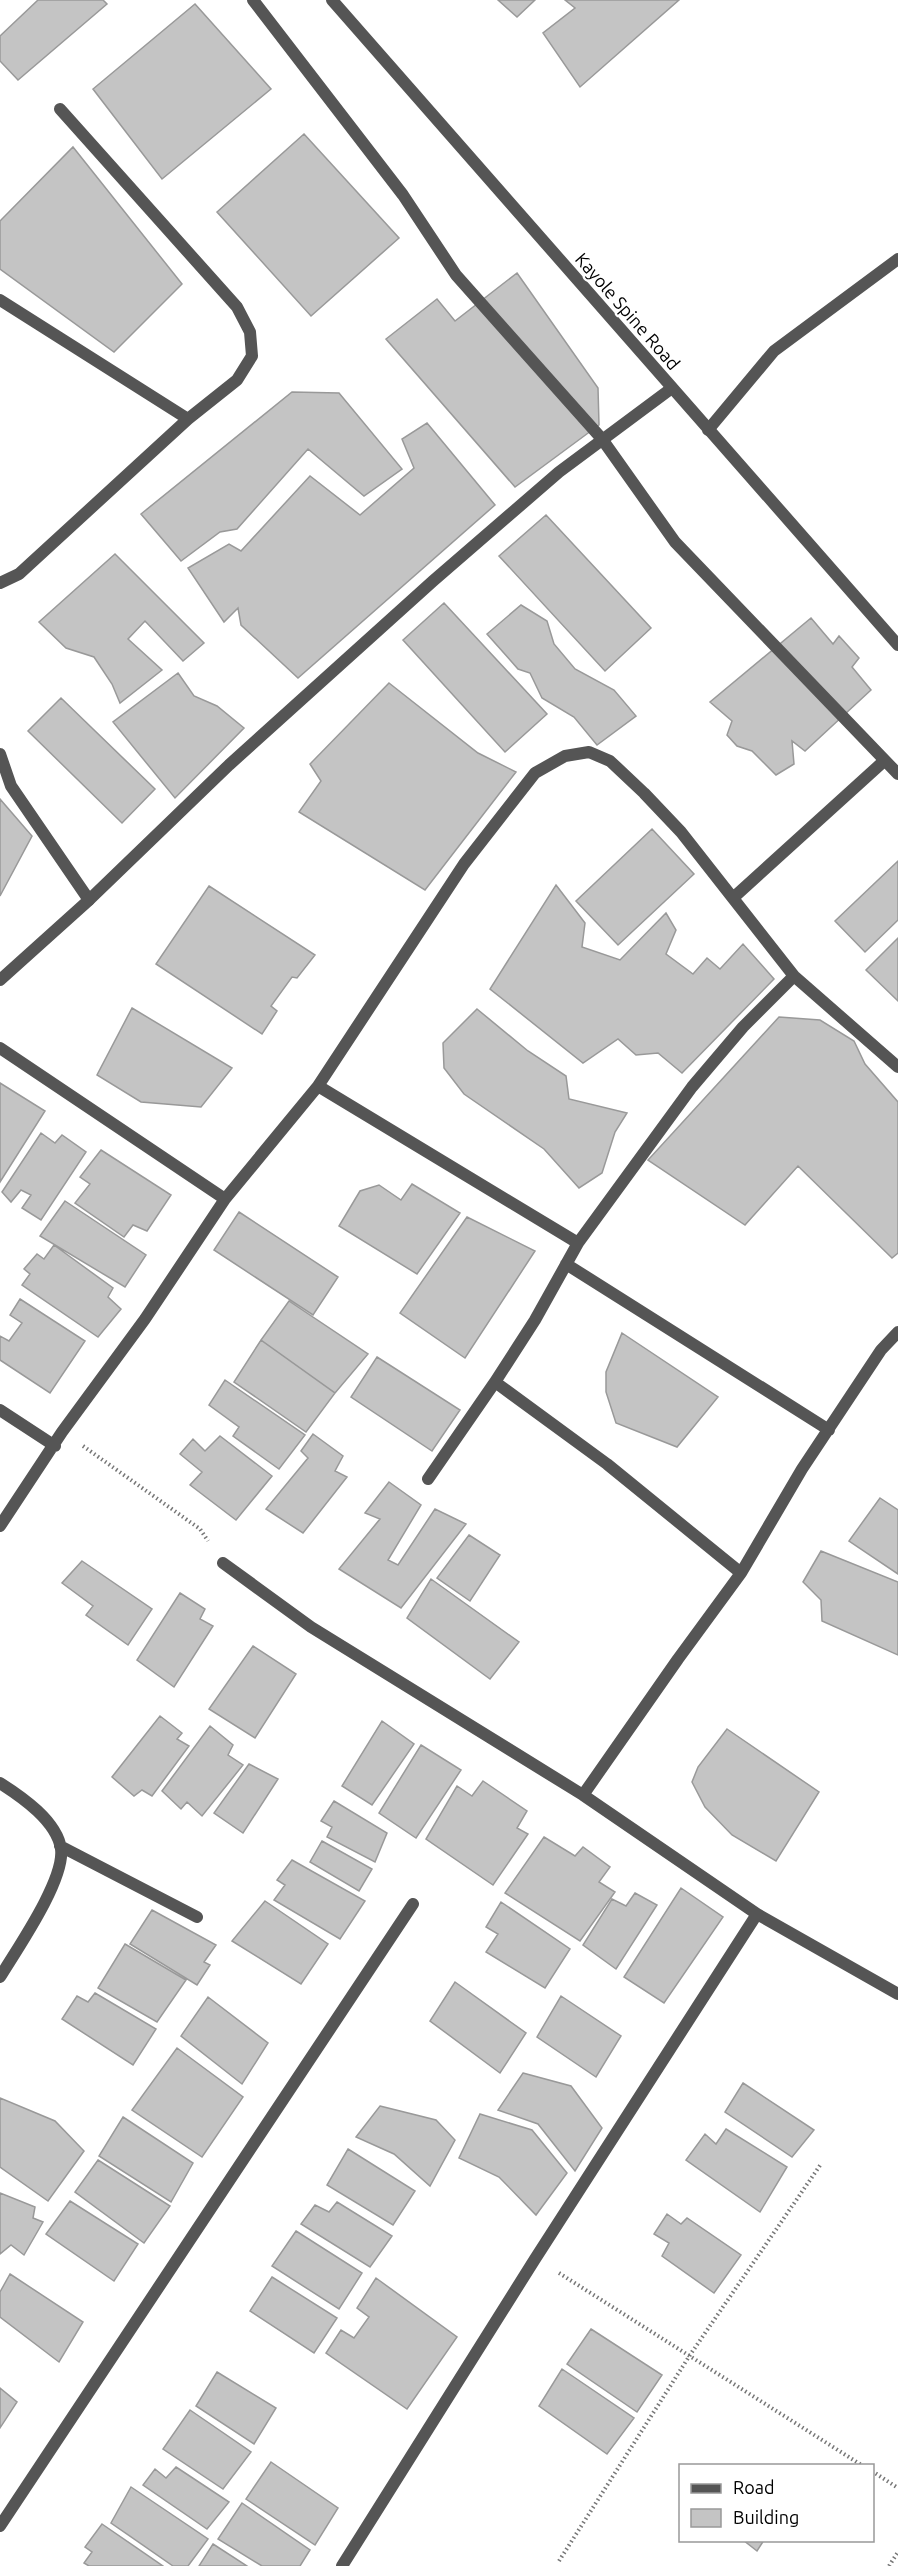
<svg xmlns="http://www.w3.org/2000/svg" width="898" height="2566" font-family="Ubuntu,sans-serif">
<rect width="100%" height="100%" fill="#fff"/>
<!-- building -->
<path fill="#c4c4c4" stroke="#999" stroke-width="1.5" d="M 38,0 L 103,0 L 107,4 L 18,80 L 0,61 L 0,36 Z
M 498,0 L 535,0 L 517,17 Z
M 565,0 L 679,0 L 580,87 L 543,33 L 575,8 Z
M 195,4 L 271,89 L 162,179 L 93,89 Z
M 304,134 L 399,238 L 311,316 L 217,212 Z
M 73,147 L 182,284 L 114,352 L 0,269 L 0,221 Z
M 517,273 L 598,388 L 599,425 L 515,487 L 386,339 L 437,299 L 455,321 Z
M 292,392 L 339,393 L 402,469 L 364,496 L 308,449 L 237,529 L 220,532 L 181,561 L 141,514 Z
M 427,423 L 495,505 L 298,678 L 241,625 L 238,608 L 224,622 L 188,568 L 229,544 L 241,551 L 310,476 L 360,515 L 414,468 L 402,439 Z
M 546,515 L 651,628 L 605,671 L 499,556 Z
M 115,554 L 204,643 L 183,661 L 145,621 L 128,639 L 162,670 L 120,703 L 112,684 L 94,657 L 66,648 L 39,622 Z
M 444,603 L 547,714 L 505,752 L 403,640 Z
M 521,605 L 547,621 L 554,644 L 575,669 L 614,690 L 636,716 L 597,745 L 574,717 L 542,698 L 530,673 L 518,669 L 487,634 Z
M 811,618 L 833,644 L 839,636 L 859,658 L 852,667 L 871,690 L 805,751 L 792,741 L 794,764 L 776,775 L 752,751 L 737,746 L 727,735 L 732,721 L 710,702 Z
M 178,673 L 194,696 L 217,706 L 244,728 L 175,798 L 113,722 Z
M 389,683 L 478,753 L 516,772 L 425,890 L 299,812 L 321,781 L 310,764 Z
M 61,698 L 155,789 L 122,823 L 28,731 Z
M 0,799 L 32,836 L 0,896 Z
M 652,829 L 694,874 L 618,945 L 576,901 Z
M 898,861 L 898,920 L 865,952 L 835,921 Z
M 556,885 L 585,923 L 582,947 L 620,960 L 666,913 L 676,930 L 666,954 L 693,974 L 707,958 L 720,969 L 743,944 L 774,979 L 682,1073 L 658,1053 L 636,1055 L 618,1039 L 583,1063 L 490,989 Z
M 209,886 L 315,955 L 297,978 L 292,977 L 271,1006 L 277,1011 L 262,1034 L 156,964 Z
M 898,938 L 898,1001 L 866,970 Z
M 132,1008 L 232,1068 L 201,1107 L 141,1102 L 97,1075 Z
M 477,1009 L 528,1051 L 566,1076 L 569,1099 L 627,1113 L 615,1132 L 602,1173 L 579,1188 L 544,1149 L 464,1094 L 444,1068 L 443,1043 Z
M 779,1017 L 820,1020 L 854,1041 L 865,1064 L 898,1102 L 898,1253 L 892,1258 L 798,1166 L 745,1225 L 648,1160 Z
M 0,1083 L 45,1111 L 0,1182 Z
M 41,1133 L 55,1143 L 62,1135 L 86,1152 L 41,1220 L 22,1208 L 31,1195 L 21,1190 L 11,1202 L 2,1192 Z
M 101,1150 L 171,1195 L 147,1231 L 133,1225 L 124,1237 L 75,1203 L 90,1184 L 80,1177 Z
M 412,1184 L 460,1213 L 417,1274 L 339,1226 L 360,1191 L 379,1185 L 401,1200 Z
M 65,1201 L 146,1255 L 125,1287 L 40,1236 Z
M 239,1212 L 338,1277 L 313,1315 L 214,1250 Z
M 467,1217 L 535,1251 L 465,1358 L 400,1313 Z
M 54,1245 L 113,1288 L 108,1297 L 121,1309 L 98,1337 L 22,1285 L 30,1274 L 24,1269 L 37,1254 L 44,1259 Z
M 20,1299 L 85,1341 L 50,1393 L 0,1360 L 0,1336 L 9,1341 L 22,1323 L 10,1315 Z
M 289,1301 L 368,1354 L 335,1393 L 261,1340 Z
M 622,1333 L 718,1397 L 677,1447 L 616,1423 L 606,1392 L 606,1372 Z
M 261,1340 L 335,1393 L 306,1432 L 234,1382 Z
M 377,1357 L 460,1410 L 432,1451 L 351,1397 Z
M 225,1380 L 305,1435 L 279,1469 L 233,1436 L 239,1427 L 209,1405 Z
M 313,1434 L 343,1456 L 335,1471 L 347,1477 L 303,1533 L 266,1509 L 308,1458 L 301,1451 Z
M 220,1436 L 272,1476 L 236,1520 L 190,1485 L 202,1472 L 180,1454 L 193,1439 L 205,1451 Z
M 389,1482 L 421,1505 L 388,1560 L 398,1565 L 435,1509 L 466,1524 L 401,1608 L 339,1569 L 380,1519 L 365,1513 Z
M 880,1498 L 898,1510 L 898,1574 L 849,1541 Z
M 469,1535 L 500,1555 L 470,1601 L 437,1578 Z
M 821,1551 L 898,1582 L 898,1655 L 822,1621 L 821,1600 L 803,1582 Z
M 82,1561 L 152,1609 L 128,1645 L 86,1615 L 93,1606 L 62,1583 Z
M 431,1579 L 519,1642 L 490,1679 L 407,1618 Z
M 180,1593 L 205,1609 L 200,1619 L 213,1626 L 174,1687 L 137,1660 Z
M 253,1646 L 296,1674 L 255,1738 L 209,1709 Z
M 160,1716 L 182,1733 L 177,1739 L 189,1746 L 152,1796 L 142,1790 L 134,1796 L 112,1777 Z
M 382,1721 L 414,1744 L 372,1805 L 342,1786 Z
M 210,1726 L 233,1745 L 228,1755 L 243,1765 L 202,1816 L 187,1802 L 181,1809 L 162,1791 Z
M 727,1729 L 819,1792 L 776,1861 L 732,1835 L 705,1807 L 692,1782 L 698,1767 Z
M 421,1745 L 461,1770 L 416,1838 L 379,1813 Z
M 249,1764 L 278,1779 L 243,1833 L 214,1813 Z
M 483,1781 L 527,1811 L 517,1828 L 528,1834 L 493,1885 L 426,1839 L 457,1786 L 472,1796 Z
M 334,1801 L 387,1833 L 375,1862 L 327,1837 L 332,1827 L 321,1821 Z
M 544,1837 L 575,1856 L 583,1847 L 610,1867 L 599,1882 L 615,1892 L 580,1941 L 505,1893 Z
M 322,1841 L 372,1869 L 359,1891 L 310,1862 Z
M 292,1860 L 365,1901 L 340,1939 L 274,1900 L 285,1885 L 277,1880 Z
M 681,1888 L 723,1917 L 664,2003 L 624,1977 Z
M 635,1893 L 657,1905 L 616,1969 L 583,1945 L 612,1899 L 626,1906 Z
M 265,1901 L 328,1944 L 301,1984 L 232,1941 Z
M 501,1902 L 570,1949 L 545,1988 L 486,1952 L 498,1934 L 486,1927 Z
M 152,1910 L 216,1945 L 204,1962 L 210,1965 L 197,1985 L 130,1944 Z
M 125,1944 L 186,1980 L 157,2022 L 98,1988 Z
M 455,1982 L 526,2033 L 500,2073 L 430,2021 Z
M 95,1993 L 156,2029 L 133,2065 L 62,2019 L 77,1996 L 88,2002 Z
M 561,1996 L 621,2036 L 596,2077 L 537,2037 Z
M 208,1997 L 268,2043 L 242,2084 L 181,2036 Z
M 177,2048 L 243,2097 L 202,2157 L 132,2110 Z
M 523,2073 L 571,2086 L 602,2128 L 575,2171 L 538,2124 L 498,2110 Z
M 743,2083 L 814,2130 L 792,2157 L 725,2112 Z
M 0,2098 L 55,2121 L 84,2151 L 48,2201 L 0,2167 Z
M 380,2106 L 436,2120 L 455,2140 L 430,2186 L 394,2154 L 356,2137 Z
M 480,2114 L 532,2130 L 567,2173 L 536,2215 L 499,2177 L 459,2158 Z
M 123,2117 L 193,2163 L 171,2202 L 99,2156 Z
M 726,2129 L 787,2167 L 760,2212 L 686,2160 L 705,2134 L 716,2144 Z
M 348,2149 L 415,2191 L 393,2225 L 327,2185 Z
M 98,2160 L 170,2206 L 144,2243 L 75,2192 Z
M 0,2193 L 35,2207 L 33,2218 L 43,2222 L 24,2255 L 11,2245 L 0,2254 Z
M 70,2201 L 138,2244 L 114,2281 L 46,2234 Z
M 337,2202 L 392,2236 L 370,2267 L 301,2224 L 315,2205 L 329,2212 Z
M 667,2214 L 681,2224 L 687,2218 L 741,2255 L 714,2293 L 662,2256 L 669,2243 L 654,2234 Z
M 296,2231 L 362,2273 L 339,2309 L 272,2266 Z
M 10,2274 L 83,2322 L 59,2362 L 0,2317 L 0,2292 Z
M 272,2277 L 337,2318 L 314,2353 L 250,2311 Z
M 376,2278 L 457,2337 L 407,2409 L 326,2353 L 341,2330 L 354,2338 L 369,2317 L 357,2308 Z
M 591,2329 L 662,2375 L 637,2412 L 567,2364 Z
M 562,2369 L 634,2418 L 607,2454 L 539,2406 Z
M 217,2372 L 276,2408 L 254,2444 L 196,2406 Z
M 0,2388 L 17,2402 L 0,2428 Z
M 190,2410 L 251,2452 L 223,2489 L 163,2449 Z
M 271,2462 L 338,2508 L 315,2545 L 246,2499 Z
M 176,2467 L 229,2502 L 207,2529 L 143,2485 L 155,2469 L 166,2478 Z
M 131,2487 L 208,2539 L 188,2566 L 173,2566 L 111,2523 Z
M 242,2503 L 310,2550 L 300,2566 L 262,2566 L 218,2539 Z
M 102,2524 L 163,2566 L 89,2566 L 84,2563 L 92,2552 L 85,2547 Z
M 743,2540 L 764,2540 L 757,2551 Z
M 213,2544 L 247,2566 L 199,2566 Z"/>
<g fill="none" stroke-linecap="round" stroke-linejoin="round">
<!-- path -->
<path stroke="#777" stroke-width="4" stroke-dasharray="1.5 3" stroke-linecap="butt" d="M 83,1446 L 200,1529 L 208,1541
M 559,2273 L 863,2466
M 872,2471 L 898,2488
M 559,2561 L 690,2355 L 821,2164
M 889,2566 L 898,2552"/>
<!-- service -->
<path stroke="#555" stroke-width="12" d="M 253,0 L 403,195 L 456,275 L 602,439
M 0,754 L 11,786 L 89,900"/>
<!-- minor -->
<path stroke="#555" stroke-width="12" d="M 0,300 L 188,419
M 708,430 L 774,351 L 898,259
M 602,439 L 675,542 L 898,774
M 0,583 L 19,574 L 188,419 L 237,380 L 252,356 L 250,332 L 237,307 L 60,109
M 733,898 L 884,761
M 0,980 L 89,900 L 229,765 L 433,581 L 559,472 L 672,388
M 0,1048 L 225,1199
M 318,1086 L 578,1243 L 535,1320 L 495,1382 L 607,1464 L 741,1573
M 578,1243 L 692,1087 L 743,1027 L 794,976
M 566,1264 L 829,1430
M 0,1410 L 55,1446
M 428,1479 L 495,1382
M 0,1526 L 62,1432 L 145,1319 L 225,1199 L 318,1086 L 464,864 L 535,773 L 565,756 L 589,752 L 610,761 L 644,793 L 681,832 L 794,976 L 898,1067
M 223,1563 L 311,1627 L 583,1795 L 757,1914
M 0,1783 C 22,1797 57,1821 61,1849 C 65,1880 17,1949 0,1977
M 583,1795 L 678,1659 L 741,1573 L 802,1469 L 881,1350 L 898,1332
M 60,1846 L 197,1917
M 0,2526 L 413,1904
M 342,2566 L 535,2259 L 757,1914 L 898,1994"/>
<!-- tertiary -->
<path stroke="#555" stroke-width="12" d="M 332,0 L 898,645"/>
</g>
<g text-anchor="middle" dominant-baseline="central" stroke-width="4.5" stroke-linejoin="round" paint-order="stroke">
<!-- street labels -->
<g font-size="18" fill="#000" stroke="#fff">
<text transform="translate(628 311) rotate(49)">Kayole Spine Road</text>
</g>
</g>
<!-- legend -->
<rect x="679" y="2464" width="195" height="78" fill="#ffffff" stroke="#999999" stroke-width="1.5"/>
<rect x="691" y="2484" width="30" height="9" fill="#555555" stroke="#999999" stroke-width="1.5"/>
<text x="733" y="2494" font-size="18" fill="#000000">Road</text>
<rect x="691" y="2509" width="30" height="18" fill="#c4c4c4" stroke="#999999" stroke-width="1.5"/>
<text x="733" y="2524" font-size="18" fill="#000000">Building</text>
</svg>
